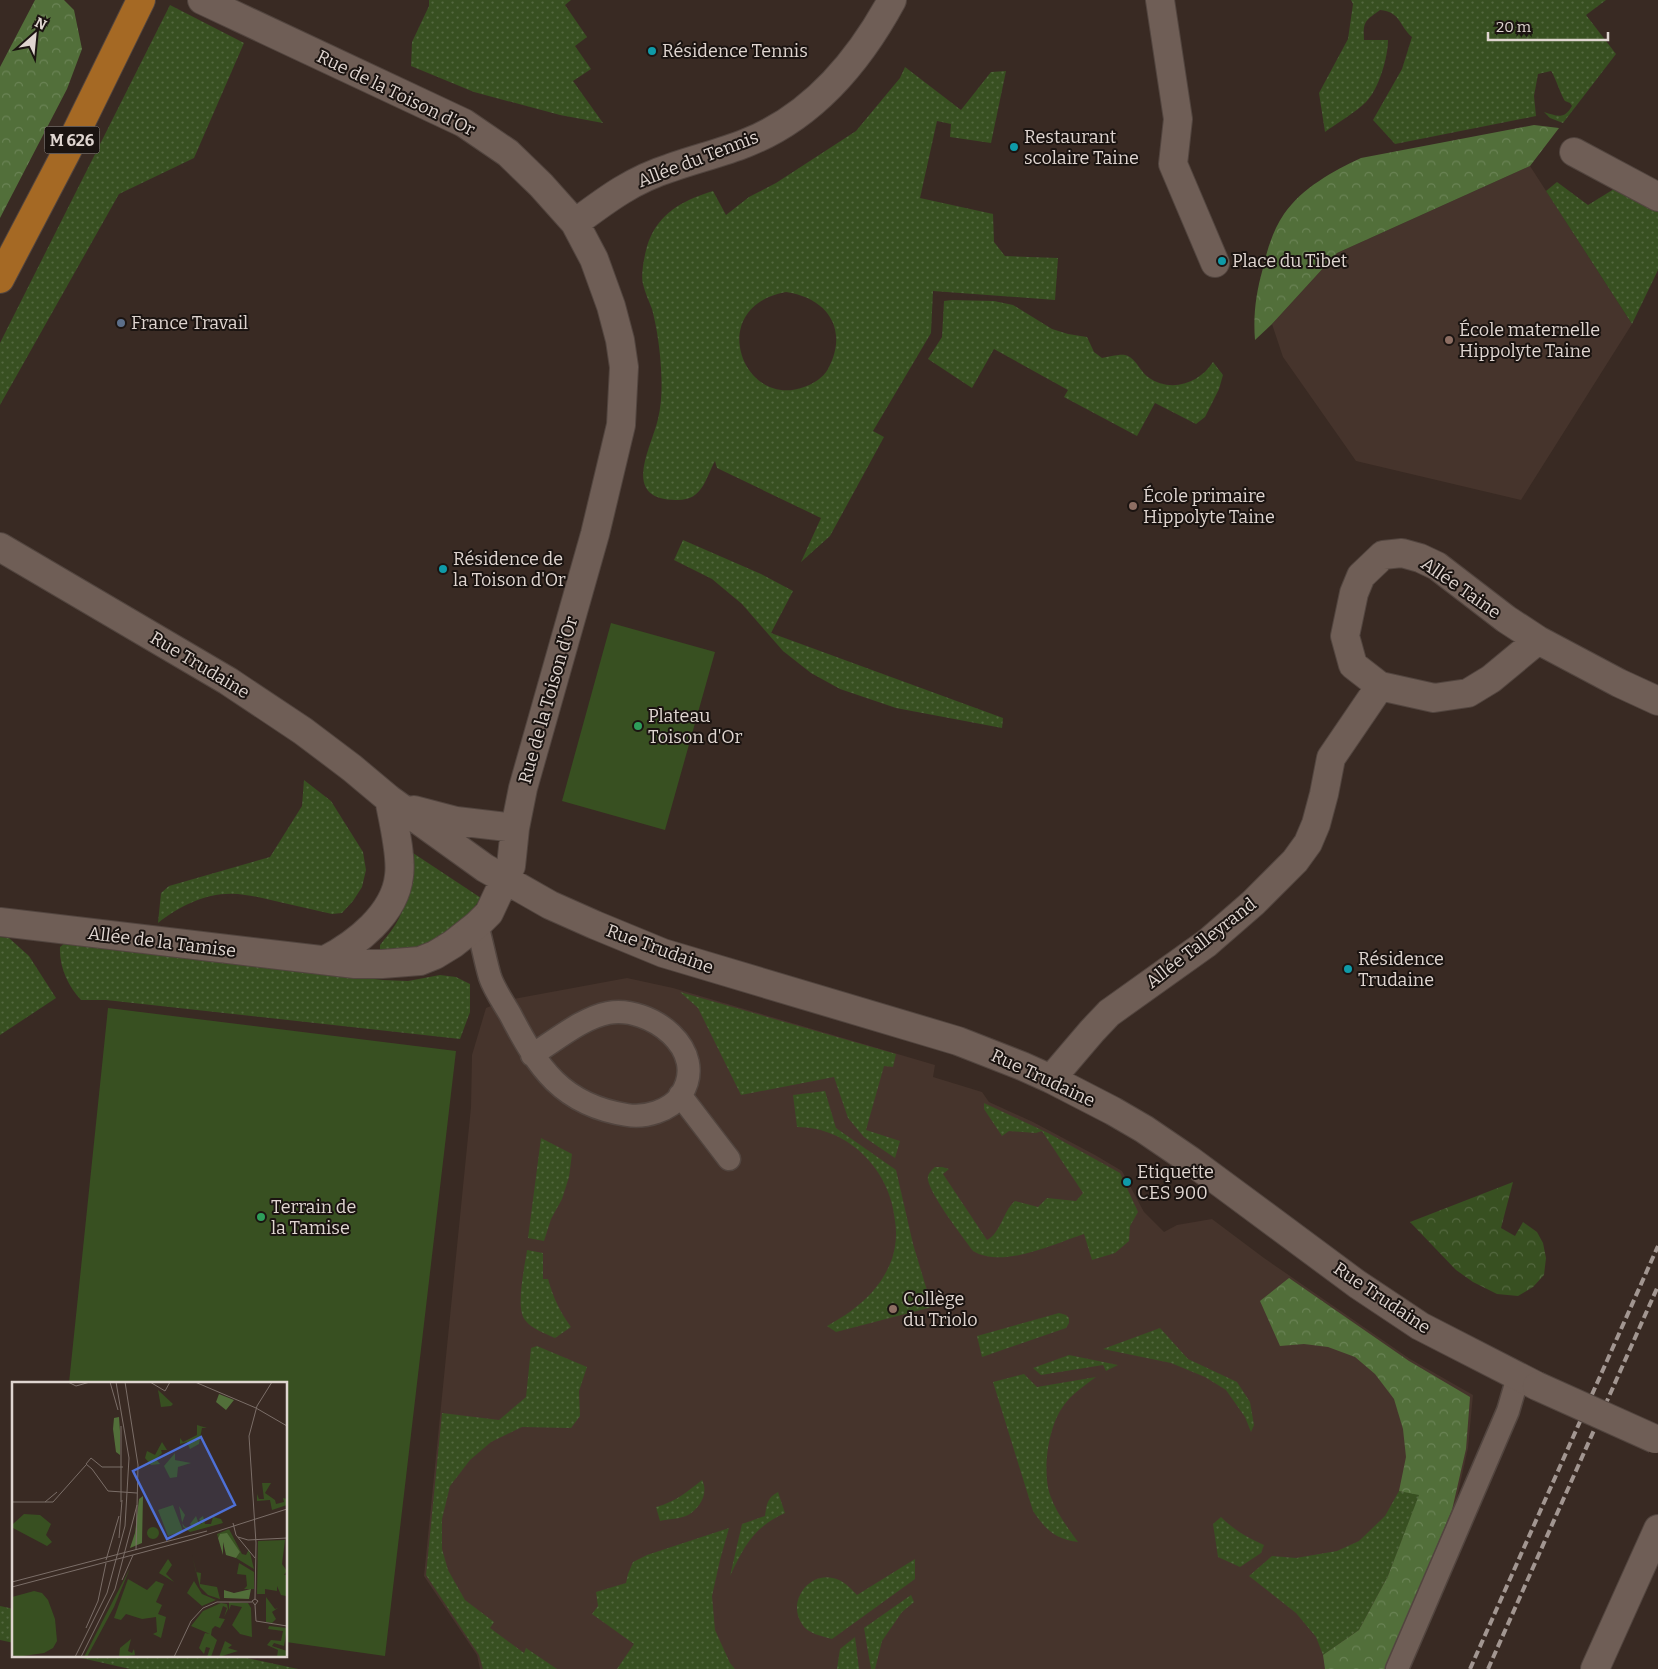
<svg xmlns="http://www.w3.org/2000/svg" width="1658" height="1669" font-family="Bitter,serif">
<defs>
<pattern id="grass-dots" width="8" height="8" patternUnits="userSpaceOnUse" patternTransform="scale(1.25)"><rect width="8" height="8" fill="#385021"/><path d="M2 2h.1M6 6h.1" fill="none" stroke="#546840" stroke-width="1.8" stroke-linecap="round"/></pattern>
<pattern id="forest-crowns" width="20" height="18" patternUnits="userSpaceOnUse" patternTransform="scale(1.25)"><rect width="20" height="18" fill="#526f3a"/><path d="M2 6a3 3 0 1 1 6 0M12 15a3 3 0 1 1 6 0" fill="none" stroke="#6a8355"/></pattern>
<pattern id="park-crowns" width="20" height="18" patternUnits="userSpaceOnUse" patternTransform="scale(1.25)"><rect width="20" height="18" fill="#385021"/><path d="M2 6a3 3 0 1 1 6 0M12 15a3 3 0 1 1 6 0" fill="none" stroke="#546840"/></pattern>
</defs>
<rect width="100%" height="100%" fill="#392a23"/>
<!-- education -->
<path fill="#46342c" d="M 1530,166 L 1632,324 L 1521,500 L 1356,461 L 1283,357 L 1272,324 L 1337,253 Z
M 627,978 L 673,988 L 935,1065 L 933,1077 L 982,1092 L 989,1102 L 1033,1122 L 1095,1155 L 1122,1171 L 1144,1212 L 1164,1232 L 1177,1225 L 1212,1219 L 1264,1258 L 1410,1359 L 1473,1395 L 1468,1448 L 1454,1511 L 1387,1669 L 480,1669 L 477,1655 L 424,1576 L 471,1107 L 472,1055 L 486,1008 L 503,1001 Z"/>
<!-- grass -->
<path fill="url(#grass-dots)" fill-rule="evenodd" d="M 429,0 L 571,0 L 565,5 L 587,37 L 575,46 L 591,69 L 573,81 L 603,123 L 560,115 L 474,92 L 411,66 L 412,42 L 429,6 Z
M 1351,0 L 1606,0 L 1586,15 L 1616,54 L 1563,123 L 1550,118 L 1544,112 C 1557,116 1564,120 1572,106 L 1570,103 L 1565,101 C 1561,95 1554,74 1551,71 L 1538,74 L 1534,96 L 1536,116 L 1395,144 L 1373,120 L 1402,69 L 1412,37 C 1399,26 1401,12 1380,10 C 1365,21 1363,21 1364,40 L 1388,40 C 1388,57 1379,89 1366,102 C 1356,112 1337,123 1325,132 L 1319,93 L 1348,39 L 1353,4 Z
M 170,5 L 244,43 L 194,158 L 119,194 L 0,405 L 0,343 Z
M 905,67 L 961,110 L 991,72 L 1006,71 L 991,143 L 950,137 L 951,124 L 937,121 L 920,198 L 993,214 L 994,242 L 1005,256 L 1058,258 L 1055,300 L 933,291 L 931,333 L 873,431 L 884,437 L 830,536 L 801,562 L 821,518 L 717,468 L 715,461 C 705,479 703,501 676,500 C 620,499 651,449 658,419 C 662,403 662,385 661,369 C 660,350 657,328 652,309 C 649,301 645,293 643,284 C 640,274 646,245 651,236 C 663,210 687,199 713,191 L 726,215 L 749,197 L 776,183 L 856,131 L 900,78 ZM 786,292 C 828,298 849,330 828,369 C 823,378 813,384 804,387 C 743,410 704,307 786,292 Z
M 1557,182 L 1588,205 L 1614,189 L 1658,211 L 1658,270 L 1632,324 L 1546,191 Z
M 952,300 L 994,301 L 1013,305 L 1052,329 L 1068,334 L 1087,337 L 1094,352 L 1102,358 C 1108,357 1119,354 1125,355 C 1135,357 1140,371 1148,377 C 1170,393 1199,384 1213,362 L 1223,375 L 1219,389 L 1205,417 L 1196,424 L 1155,403 L 1137,436 L 1064,397 L 1068,390 L 994,349 L 972,388 L 928,359 L 942,337 L 944,301 Z
M 683,540 L 761,574 L 793,591 L 771,633 L 1003,718 L 1002,728 L 896,708 L 840,689 L 811,673 L 783,651 L 742,604 L 712,579 L 674,560 Z
M 304,780 L 331,801 L 363,852 L 366,870 L 362,887 L 353,901 L 342,913 L 332,914 C 313,910 294,905 275,901 C 265,899 255,896 245,895 C 214,889 181,904 158,923 L 161,893 L 169,886 L 270,857 L 302,806 Z
M 410,851 L 481,898 C 470,916 432,949 411,950 C 401,951 390,949 380,949 L 380,945 C 389,934 398,923 403,909 C 410,892 409,870 410,851 Z
M 0,937 L 9,938 L 29,956 L 56,998 L 0,1035 Z
M 65,943 L 383,980 L 408,981 L 440,975 L 456,977 L 470,984 L 470,1012 L 460,1039 L 106,1000 L 81,1000 C 68,986 59,967 60,947 Z
M 680,992 L 896,1054 L 893,1067 L 884,1066 L 866,1130 L 900,1141 L 895,1158 L 864,1137 L 848,1118 L 834,1077 L 741,1095 L 698,1008 Z
M 825,1091 L 836,1128 L 896,1170 L 913,1244 L 932,1307 L 836,1332 L 827,1326 C 856,1310 880,1291 892,1259 C 896,1247 897,1233 895,1221 C 891,1171 849,1127 797,1127 L 793,1095 Z
M 984,1103 L 1048,1133 L 1120,1173 L 1138,1212 L 1130,1226 L 1129,1241 L 1115,1253 L 1092,1260 L 1084,1234 C 1053,1244 1003,1269 973,1251 C 962,1236 931,1196 928,1180 C 927,1174 931,1171 935,1167 L 942,1167 L 949,1169 L 943,1174 L 987,1240 C 1001,1233 1003,1211 1015,1201 L 1038,1207 L 1047,1198 L 1076,1201 L 1083,1193 L 1042,1131 L 1036,1133 L 1009,1131 L 1002,1136 L 984,1109 Z
M 541,1138 L 572,1154 L 569,1177 L 562,1199 L 551,1219 L 544,1241 L 528,1238 Z
M 527,1250 L 543,1253 L 543,1279 L 548,1279 C 553,1297 560,1312 571,1327 L 555,1338 C 544,1333 532,1329 525,1320 C 515,1308 525,1266 527,1250 Z
M 1059,1313 L 1066,1315 L 1069,1318 L 1069,1323 L 1066,1328 L 982,1357 L 977,1336 Z
M 1160,1328 L 1188,1359 L 1237,1382 L 1250,1402 L 1254,1425 L 1251,1432 L 1245,1417 L 1226,1390 L 1205,1377 L 1171,1363 L 1103,1349 Z
M 537,1346 L 587,1367 L 579,1391 L 580,1416 L 571,1428 L 522,1427 L 491,1442 L 470,1460 L 450,1486 L 442,1519 L 442,1549 L 448,1570 L 465,1600 L 494,1622 L 490,1628 L 524,1653 L 526,1648 L 557,1669 L 483,1669 L 479,1655 L 426,1575 L 442,1413 L 499,1420 L 526,1397 L 531,1348 Z
M 1069,1355 L 1118,1365 L 1106,1371 L 1103,1365 L 1041,1375 L 1033,1368 Z
M 1024,1374 L 1037,1387 L 1096,1377 C 1084,1386 1073,1393 1064,1405 C 1048,1426 1042,1471 1050,1495 C 1056,1512 1067,1527 1078,1542 C 1055,1539 1046,1530 1033,1511 L 993,1382 Z
M 702,1480 C 709,1493 700,1508 688,1515 C 681,1519 668,1519 660,1521 L 656,1507 C 675,1502 687,1492 702,1480 Z
M 1399,1491 L 1420,1494 L 1388,1576 L 1359,1630 L 1323,1655 L 1316,1637 L 1296,1613 L 1249,1576 L 1272,1556 L 1296,1558 L 1337,1551 L 1359,1541 L 1385,1516 Z
M 778,1492 L 785,1513 C 753,1528 745,1545 730,1576 L 742,1524 L 765,1516 C 767,1504 767,1498 778,1492 Z
M 1221,1517 C 1234,1530 1248,1538 1264,1545 L 1261,1553 L 1240,1567 L 1218,1557 L 1213,1524 Z
M 729,1528 L 720,1560 L 712,1596 L 715,1630 L 730,1663 L 735,1669 L 617,1669 L 634,1644 L 592,1614 L 598,1606 L 596,1592 L 626,1583 L 628,1574 L 633,1562 L 647,1555 Z
M 915,1559 L 915,1579 L 832,1639 C 822,1636 808,1634 802,1624 C 786,1601 811,1567 839,1580 C 846,1583 852,1590 857,1595 Z
M 911,1595 L 914,1602 L 902,1612 L 882,1641 L 875,1669 L 871,1669 L 864,1628 Z
M 0,1606 L 14,1609 L 14,1643 L 0,1640 Z
M 855,1637 L 859,1669 L 837,1669 L 840,1649 Z
M 68,1655 L 233,1655 L 298,1669 L 130,1669 Z"/>
<!-- forest -->
<path fill="url(#forest-crowns)" d="M 35,0 L 64,0 L 74,10 L 82,49 L 67,89 L 0,218 L 0,67 Z
M 1534,125 L 1559,128 L 1530,166 L 1337,253 L 1272,324 L 1255,340 C 1253,315 1256,293 1263,268 C 1267,250 1273,230 1284,214 C 1302,188 1333,171 1361,158 Z
M 1289,1278 L 1409,1361 L 1470,1397 L 1466,1449 L 1452,1510 L 1385,1669 L 1325,1669 L 1323,1655 L 1359,1630 L 1388,1576 L 1419,1495 L 1399,1491 L 1406,1457 L 1403,1429 L 1394,1399 L 1375,1374 L 1355,1357 L 1328,1347 L 1304,1344 L 1280,1346 L 1260,1301 Z"/>
<!-- park -->
<path fill="url(#park-crowns)" d="M 1513,1182 L 1501,1228 L 1515,1236 L 1523,1222 L 1537,1232 L 1543,1243 L 1546,1258 L 1544,1275 L 1533,1287 L 1518,1296 L 1497,1294 L 1473,1282 L 1456,1270 L 1410,1222 Z"/>
<!-- pitch -->
<path fill="#385021" d="M 611,623 L 715,652 L 665,830 L 562,801 Z
M 108,1008 L 456,1051 L 385,1656 L 286,1642 L 286,1383 L 69,1383 Z"/>
<g fill="none" stroke-linecap="round" stroke-linejoin="round">
<!-- lane casing -->
<g stroke="#52453f" stroke-width="25">
<path id="lane" d="M 477,925 C 482,942 485,960 490,977 C 494,989 503,1002 510,1014 C 538,1068 562,1105 627,1115 C 645,1118 670,1111 681,1095 C 710,1050 650,1005 608,1013 C 582,1018 555,1041 532,1055
M 680,1095 L 729,1159
M 1397,1669 L 1508,1411 L 1518,1377"/>
</g>
<!-- street casing -->
<g stroke="#52453f" stroke-width="30">
<path id="street" d="M 1160,0 L 1178,119 L 1173,164 L 1215,263
M 1574,152 L 1658,197
M 575,223 C 606,200 632,180 670,168 C 695,159 721,153 746,143 C 812,117 859,61 892,0
M 0,547 L 228,681 L 303,731 L 352,768 L 389,799 L 485,868 L 550,905 L 595,925 L 663,953 L 958,1041 L 1022,1066 L 1051,1079 L 1113,1111 L 1144,1129 L 1191,1161 L 1357,1284 L 1420,1326 L 1537,1386
M 1538,640 L 1491,679 L 1468,693 L 1434,698 L 1380,686 L 1353,665 L 1345,636 L 1354,593 L 1361,576 L 1383,555 L 1402,553 L 1420,558 L 1437,566 L 1506,619 L 1538,640 L 1619,683 L 1658,701
M 414,810 L 456,821 L 515,828
M 0,922 L 355,964 L 382,964 L 420,961 L 435,955 L 453,944 L 477,925 L 489,913 L 511,866 L 515,828 L 523,788 L 595,534 L 621,425 L 624,367 L 620,340 L 611,306 L 594,259 L 575,223 L 541,185 L 508,153 L 464,123 L 202,0
M 325,960 C 356,944 395,914 399,876 C 402,856 393,820 389,799
M 1051,1079 L 1092,1031 L 1109,1013 L 1207,943 L 1253,903 L 1295,861 L 1308,843 L 1316,824 L 1324,794 L 1331,758 L 1380,686
M 1595,1669 L 1658,1529"/>
</g>
<!-- primary casing -->
<g stroke="#52453f" stroke-width="30">
<path id="primary" d="M 0,279 L 66,153 L 141,0"/>
</g>
<!-- lane -->
<use href="#lane" stroke="#6f5e56" stroke-width="22"/>
<!-- street -->
<use href="#street" stroke="#6f5e56" stroke-width="28"/>
<!-- primary -->
<use href="#primary" stroke="#a56924" stroke-width="28"/>
<!-- rail -->
<path stroke="#a29691" stroke-width="4" stroke-dasharray="8 4" stroke-linecap="butt" d="M 1470,1669 L 1658,1246
M 1488,1669 L 1658,1286"/>
<!-- street-bridge casing -->
<g stroke="#52453f" stroke-width="30" stroke-linecap="butt">
<path id="street-bridge" d="M 1537,1386 L 1655,1439"/>
</g>
<!-- street-bridge -->
<use href="#street-bridge" stroke="#6f5e56" stroke-width="28"/>
</g>
<!-- markers -->
<g fill="#0f9aa8" stroke="#1b1411" stroke-width="2">
<circle cx="652" cy="51" r="5"/>
<circle cx="1014" cy="147" r="5"/>
<circle cx="1222" cy="261" r="5"/>
<circle cx="443" cy="569" r="5"/>
<circle cx="1348" cy="969" r="5"/>
<circle cx="1127" cy="1182" r="5"/>
</g>
<circle fill="#5c6f8a" stroke="#1b1411" stroke-width="2" cx="121" cy="323" r="5"/>
<g fill="#8d6e63" stroke="#1b1411" stroke-width="2">
<circle cx="1449" cy="340" r="5"/>
<circle cx="1133" cy="506" r="5"/>
<circle cx="893" cy="1309" r="5"/>
</g>
<g fill="#2e9e5b" stroke="#1b1411" stroke-width="2">
<circle cx="638" cy="726" r="5"/>
<circle cx="261" cy="1217" r="5"/>
</g>
<g text-anchor="middle" dominant-baseline="central" stroke-width="4" stroke-linejoin="round" paint-order="stroke">
<!-- shield labels -->
<rect fill="#1b1411" stroke="#a49b97" stroke-width="1" x="44.5" y="126.5" width="55" height="27" rx="4"/>
<g font-size="16" font-weight="bold" fill="#dfd5d0">
<text x="72" y="140">M 626</text>
</g>
<!-- poi labels -->
<g font-size="18" fill="#dfd5d0" stroke="#1b1411" text-anchor="start">
<text x="662" y="51">Résidence Tennis</text>
<text x="1024" y="137">Restaurant<tspan x="1024" dy="21">scolaire Taine</tspan></text>
<text x="1232" y="261">Place du Tibet</text>
<text x="131" y="323">France Travail</text>
<text x="1459" y="330">École maternelle<tspan x="1459" dy="21">Hippolyte Taine</tspan></text>
<text x="1143" y="496">École primaire<tspan x="1143" dy="21">Hippolyte Taine</tspan></text>
<text x="453" y="559">Résidence de<tspan x="453" dy="21">la Toison d'Or</tspan></text>
<text x="648" y="716">Plateau<tspan x="648" dy="21">Toison d'Or</tspan></text>
<text x="1358" y="959">Résidence<tspan x="1358" dy="21">Trudaine</tspan></text>
<text x="1137" y="1172">Etiquette<tspan x="1137" dy="21">CES 900</tspan></text>
<text x="271" y="1207">Terrain de<tspan x="271" dy="21">la Tamise</tspan></text>
<text x="903" y="1299">Collège<tspan x="903" dy="21">du Triolo</tspan></text>
</g>
<!-- street labels -->
<g font-size="18" fill="#dfd5d0" stroke="#1b1411">
<text transform="translate(396 93) rotate(26)">Rue de la Toison d'Or</text>
<text transform="translate(698 159) rotate(-21)">Allée du Tennis</text>
<text transform="translate(1461 588) rotate(35)">Allée Taine</text>
<text transform="translate(200 665) rotate(31)">Rue Trudaine</text>
<text transform="translate(548 700) rotate(-74)">Rue de la Toison d'Or</text>
<text transform="translate(162 942) rotate(7)">Allée de la Tamise</text>
<text transform="translate(1201 943) rotate(-38)">Allée Talleyrand</text>
<text transform="translate(660 949) rotate(20)">Rue Trudaine</text>
<text transform="translate(1043 1078) rotate(25)">Rue Trudaine</text>
<text transform="translate(1382 1298) rotate(34)">Rue Trudaine</text>
</g>
</g>
<!-- overview -->
<g transform="translate(12 1382)">
<rect width="275" height="275" fill="#392a23"/>
<path d="M 146,8 L 161,22 L 159,24 L 149,25 ZM 185,43 L 195,46 L 190,46 L 187,62 L 178,67 L 175,60 L 168,62 L 168,56 L 171,60 L 185,53 ZM 150,60 L 155,68 L 149,68 L 150,71 L 144,77 L 148,82 L 139,83 L 133,76 L 135,69 L 143,73 ZM 163,71 L 163,78 L 179,81 L 166,85 L 165,95 L 158,96 L 152,84 ZM 250,101 L 259,101 L 253,111 L 263,118 L 264,122 L 272,120 L 271,116 L 275,117 L 275,123 L 260,128 L 258,118 L 245,119 L 245,112 L 247,117 L 252,117 ZM 167,124 L 173,133 L 170,141 L 173,145 L 180,146 L 178,142 L 184,134 L 187,142 L 190,142 L 187,137 L 191,134 L 193,142 L 199,142 L 201,135 L 209,137 L 211,141 L 178,150 L 171,145 ZM 217,147 L 230,172 L 234,173 L 237,167 L 242,187 L 224,176 L 228,170 L 217,155 L 208,152 L 206,156 L 205,152 ZM 273,158 L 270,182 L 275,189 L 272,193 L 275,193 L 274,214 L 269,213 L 265,204 L 265,209 L 253,207 L 253,212 L 245,212 L 246,159 ZM 180,173 L 184,190 L 189,191 L 188,202 L 205,205 L 208,217 L 196,213 L 188,205 ZM 156,177 L 160,183 L 154,192 L 162,200 L 147,191 ZM 227,181 L 242,190 L 242,207 L 232,207 L 235,204 L 234,193 L 225,192 ZM 118,186 L 102,225 L 75,275 L 72,275 ZM 116,197 L 135,208 L 144,199 L 152,202 L 144,220 L 150,223 L 146,232 L 154,235 L 149,256 L 141,252 L 145,250 L 144,235 L 130,237 L 114,232 L 109,238 L 102,236 ZM 182,199 L 190,212 L 204,218 L 190,224 L 175,211 ZM 254,215 L 263,227 L 266,226 L 260,230 L 264,237 L 260,241 L 254,240 ZM 217,220 L 236,221 L 239,226 L 240,255 L 228,252 L 220,243 L 230,225 L 219,223 L 217,228 ZM 209,221 L 215,222 L 216,227 L 212,235 L 215,226 L 211,224 L 207,236 L 213,237 L 208,246 L 203,244 L 200,247 L 199,253 L 205,258 L 199,275 L 195,275 L 198,266 L 194,265 L 192,272 L 187,266 L 193,251 L 198,252 L 179,244 L 191,229 ZM 257,244 L 275,246 L 272,264 L 262,261 L 260,264 L 275,269 L 275,275 L 265,275 L 266,268 L 255,263 L 259,258 L 269,259 L 271,249 L 256,247 ZM 119,257 L 116,269 L 120,271 L 122,267 L 123,273 L 107,275 L 108,266 ZM 213,259 L 220,263 L 216,266 L 226,269 L 207,275 Z" fill="#385021"/>
<path d="M 207,12 L 222,18 L 214,28 L 204,20 ZM 107,35 L 108,49 L 108,73 L 104,70 L 101,47 L 102,36 ZM 131,114 L 130,161 L 118,166 L 123,151 L 127,117 ZM 215,151 L 228,170 L 224,176 L 214,173 L 211,160 L 211,173 L 206,156 L 208,152 ZM 239,207 L 237,217 L 212,216 L 212,208 L 222,211 Z" fill="#526f3a"/>
<path d="M 12,132 L 28,133 L 39,142 L 34,153 L 40,160 L 35,164 L 1,146 L 1,142 Z" fill="#385021"/>
<path d="M 161,123 L 171,149 L 156,154 L 146,128 ZM135 151a6 6 0 1 1 12 0a6 6 0 1 1-12 0ZM 22,209 L 30,211 L 36,218 L 43,237 L 45,259 L 41,266 L 32,271 L 4,275 L 0,272 L 0,215 Z" fill="#385021"/>
<path fill="none" stroke="#7b6e68" stroke-width="1" d="M 56,0 L 64,4 L 78,0M 98,0 L 106,28M 113,0 L 126,83 L 124,168M 138,0 L 153,9 L 158,0M 183,0 L 244,26 L 275,44M 109,44 L 109,120M 80,87 L 74,82 L 79,76 L 90,85 L 111,85M 80,87 L 96,109 L 125,111M 0,120 L 41,120 L 74,83M 33,120 L 45,110M 221,141 L 224,153 L 243,176M 226,155 L 236,158 L 275,156M 107,156 L 110,118M 94,178 L 107,134M 110,198 L 121,173M 0,200 L 195,149M 0,205 L 181,157 L 275,127M 243,217 L 246,219 L 243,223 L 244,239 L 275,244M 243,223 L 240,219 L 243,217 L 244,161 L 237,54 L 245,24 L 260,0M 74,246 L 86,219 L 94,181M 63,275 L 95,211 L 113,144 L 117,76 L 104,0M 69,275 L 103,207 L 125,123M 162,275 L 179,239 L 191,226 L 205,220 L 240,220"/>
<path fill="#4e70d6" fill-opacity="0.15" stroke="#4e70d6" stroke-width="2.5" d="M 189,55 L 223,123 L 155,157 L 121,89 Z"/>
<rect width="275" height="275" fill="none" stroke="#dfd5d0" stroke-width="2.5"/>
</g>
<!-- north arrow -->
<g transform="translate(35 35) rotate(27)" stroke="#1b1411" stroke-width="4" paint-order="stroke">
<path d="M0-4L9 19L0 12L-9 19Z" fill="#dfd5d0"/>
<text y="-8" font-size="14" font-weight="bold" text-anchor="middle" fill="#dfd5d0">N</text>
</g>
<!-- scale -->
<path d="M1488 32v8h120v-8" fill="none" stroke="#dfd5d0" stroke-width="2.5"/>
<text x="1496" y="32" font-size="15" fill="#dfd5d0" stroke="#1b1411" stroke-width="4" paint-order="stroke">20 m</text>
</svg>
